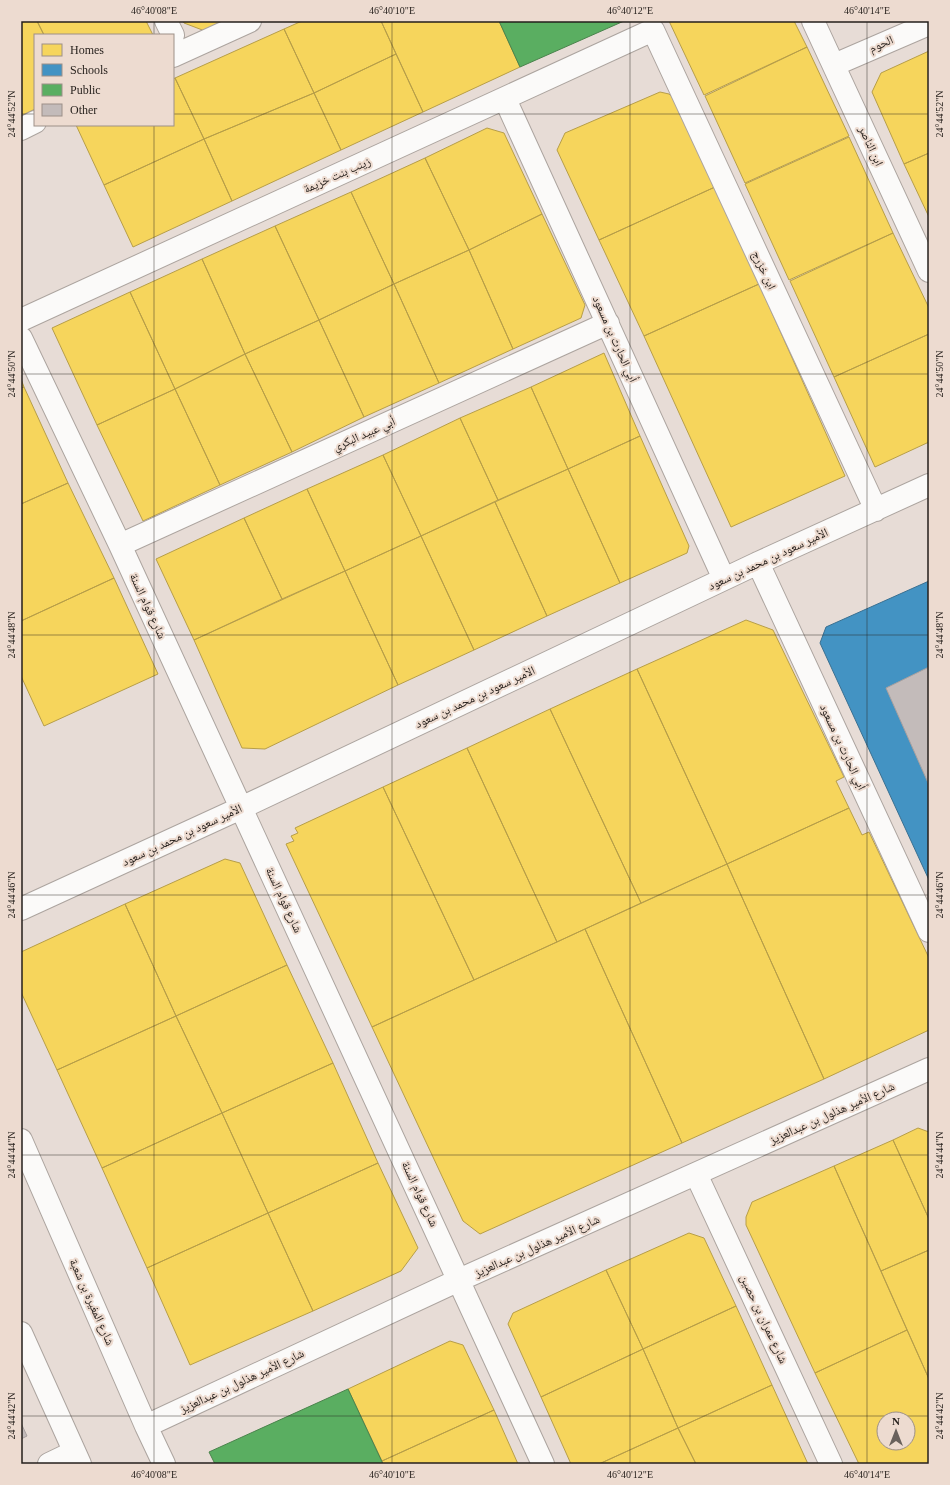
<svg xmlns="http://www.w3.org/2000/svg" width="950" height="1485" font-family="'Times New Roman','Noto Naskh Arabic',serif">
<rect width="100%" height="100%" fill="#e7dcd6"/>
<!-- homes -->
<path fill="#f6d55c" stroke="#b79e48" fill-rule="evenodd" d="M 25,21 L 37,21 L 44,35 L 35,35 L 35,109 L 21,116 L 21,23 Z
M 37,21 L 146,21 L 153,35 L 44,35 Z
M 183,21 L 226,21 L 205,31 L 184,23 Z
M 302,21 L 381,21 L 396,54 L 314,93 L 284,29 Z
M 381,21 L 499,21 L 520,67 L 423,112 Z
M 669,21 L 794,21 L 807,47 L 704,95 Z
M 284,29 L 314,93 L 204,139 L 175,78 Z
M 807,47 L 849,136 L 745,183 L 705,96 Z
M 929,51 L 929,153 L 904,164 L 872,92 L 881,73 Z
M 396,54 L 423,112 L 341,150 L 314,93 Z
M 175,78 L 204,139 L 104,185 L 76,125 L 173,125 L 173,79 Z
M 660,92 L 669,94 L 675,100 L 715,187 L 599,240 L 557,150 L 565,133 Z
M 314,93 L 341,150 L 232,201 L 204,139 Z
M 487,128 L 504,133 L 542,214 L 469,250 L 425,158 Z
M 849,137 L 893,233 L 789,280 L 745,184 Z
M 204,139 L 232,201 L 133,247 L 104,185 Z
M 929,153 L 929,217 L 904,164 Z
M 425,158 L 469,250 L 394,284 L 351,192 Z
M 715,187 L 759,284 L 644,336 L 599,240 Z
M 351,192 L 394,284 L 319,320 L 275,226 Z
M 542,214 L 585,305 L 581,318 L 513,349 L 469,250 Z
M 275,226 L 319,320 L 245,354 L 202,259 Z
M 893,233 L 929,308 L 929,334 L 834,377 L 790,281 Z
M 469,250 L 513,349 L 439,383 L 394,284 Z
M 202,259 L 245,354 L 175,389 L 130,292 Z
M 394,284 L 439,383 L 364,417 L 319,320 Z
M 759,284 L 845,476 L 731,527 L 644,336 Z
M 130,292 L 175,389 L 97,425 L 52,328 Z
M 319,320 L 364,417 L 292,452 L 245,354 Z
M 929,334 L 929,442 L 875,467 L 834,377 Z
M 604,353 L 640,436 L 568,469 L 531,387 Z
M 245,354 L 292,452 L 220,485 L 175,389 Z
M 21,379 L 24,387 L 21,388 Z
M 24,387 L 68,483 L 21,504 L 21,388 Z
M 531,387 L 568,469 L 498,500 L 460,418 Z
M 175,389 L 220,485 L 143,521 L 97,425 Z
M 460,418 L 498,500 L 421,536 L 383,455 Z
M 640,436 L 689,546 L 687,553 L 620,583 L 568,469 Z
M 383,455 L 421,536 L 345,571 L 307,489 Z
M 568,469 L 620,583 L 547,616 L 495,502 Z
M 68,483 L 114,578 L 21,621 L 21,504 Z
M 307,489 L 345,571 L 282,599 L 244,518 Z
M 495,502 L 547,616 L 474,650 L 421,536 Z
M 244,518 L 282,599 L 194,640 L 156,559 Z
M 421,536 L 474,650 L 398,685 L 345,571 Z
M 345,571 L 398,685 L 265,749 L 242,748 L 194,640 Z
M 114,578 L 158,674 L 44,726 L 21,676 L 21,621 Z
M 746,620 L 773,630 L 844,777 L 836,781 L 849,808 L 727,864 L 637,669 Z
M 637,669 L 727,864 L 641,903 L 550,709 Z
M 550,709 L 641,903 L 557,942 L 467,748 Z
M 467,748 L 557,942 L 474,980 L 383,787 Z
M 383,787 L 474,980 L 372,1027 L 286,844 L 294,841 L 291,836 L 298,833 L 295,828 Z
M 849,808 L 862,835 L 869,832 L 929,958 L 929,1030 L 824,1079 L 727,864 Z
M 225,859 L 240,863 L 287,965 L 176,1016 L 125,904 Z
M 727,864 L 824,1079 L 682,1143 L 585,929 Z
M 125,904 L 176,1016 L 57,1070 L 21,992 L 21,952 Z
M 585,929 L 682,1143 L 480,1234 L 463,1221 L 372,1027 Z
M 287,965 L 333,1063 L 222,1113 L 176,1016 Z
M 176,1016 L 222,1113 L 102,1168 L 57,1070 Z
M 333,1063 L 378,1163 L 268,1213 L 222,1113 Z
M 222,1113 L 268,1213 L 147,1268 L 102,1168 Z
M 918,1128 L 929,1132 L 929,1219 L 893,1140 Z
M 893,1140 L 929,1219 L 929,1250 L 881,1271 L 834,1166 Z
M 378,1163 L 418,1248 L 401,1271 L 313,1311 L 268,1213 Z
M 834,1166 L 907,1330 L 815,1373 L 746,1225 L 746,1217 L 752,1202 Z
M 268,1213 L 313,1311 L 190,1365 L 147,1268 Z
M 689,1233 L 704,1238 L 736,1306 L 643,1349 L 606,1270 Z
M 929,1250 L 929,1379 L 881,1271 Z
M 606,1270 L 643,1349 L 541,1397 L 508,1324 L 513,1313 Z
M 736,1306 L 772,1385 L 678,1428 L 643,1349 Z
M 907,1330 L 929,1379 L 929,1464 L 859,1464 L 815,1373 ZM 884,1419 L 908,1419 L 908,1443 L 884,1443 Z
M 450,1341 L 463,1345 L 494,1410 L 382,1461 L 348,1389 Z
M 643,1349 L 678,1428 L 599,1464 L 571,1464 L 541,1397 Z
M 772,1385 L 808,1464 L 696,1464 L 678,1428 Z
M 494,1410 L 518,1464 L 383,1464 L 382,1461 Z
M 678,1428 L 696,1464 L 599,1464 Z"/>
<!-- schools -->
<path fill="#4393c3" stroke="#3a7091" d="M 929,581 L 929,880 L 820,643 L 826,627 Z"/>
<!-- public -->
<path fill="#5aae61" stroke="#4a834c" d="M 499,21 L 624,21 L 520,67 Z
M 348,1389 L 383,1464 L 215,1464 L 209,1452 Z"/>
<!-- building -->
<path fill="#c3bbba" stroke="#a8a09f" d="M 929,667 L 929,785 L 886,688 Z
M 21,1423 L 27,1436 L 21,1439 Z"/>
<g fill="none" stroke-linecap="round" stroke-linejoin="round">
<!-- minor casing -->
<g stroke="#aca49f" stroke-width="24">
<path id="minor" d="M 166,21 L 173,35
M 813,21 L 929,271
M 173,56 L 250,21
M 834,65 L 929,24
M 505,99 L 724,579
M 21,129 L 35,122
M 21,320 L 653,30 L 876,510
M 21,338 L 120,545 L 543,1464
M 120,545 L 608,323
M 758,563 L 929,931
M 21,909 L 241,808 L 758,563 L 929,485
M 21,1140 L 146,1426 L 164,1464
M 696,1174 L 831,1464
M 21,1333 L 80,1464
M 146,1426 L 459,1280 L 929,1069
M 49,1464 L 74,1452"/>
</g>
<!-- minor -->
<use href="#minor" stroke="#fbfaf9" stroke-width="22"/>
</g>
<!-- ticks -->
<path fill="none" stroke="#251f1b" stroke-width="1" stroke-opacity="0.45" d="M 154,21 L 154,35M 392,21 L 392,1464M 630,21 L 630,1464M 867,21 L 867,1464M 21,114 L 35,114M 173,114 L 929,114M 154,125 L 154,1464M 21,374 L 929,374M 21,635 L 929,635M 21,895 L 929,895M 21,1155 L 929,1155M 21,1416 L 929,1416"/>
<g text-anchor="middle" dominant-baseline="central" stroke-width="4" stroke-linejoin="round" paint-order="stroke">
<!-- street labels -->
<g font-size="12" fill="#251f1b" stroke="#eddbd0">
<text transform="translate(881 44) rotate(-24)">الحوم</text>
<text transform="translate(871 146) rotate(65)">ابن الناصر</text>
<text transform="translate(337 175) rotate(-24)">زينب بنت خزيمة</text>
<text transform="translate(764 270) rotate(65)">ابن خزرج</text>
<text transform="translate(615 339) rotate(66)">أبي الحارث بن مسعود</text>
<text transform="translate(364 434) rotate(-24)">أبي عبيد البكري</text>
<text transform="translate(768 559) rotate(-25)">الأمير سعود بن محمد بن سعود</text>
<text transform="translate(148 606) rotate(65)">شارع قوام السنة</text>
<text transform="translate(475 697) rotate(-25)">الأمير سعود بن محمد بن سعود</text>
<text transform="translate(843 747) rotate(65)">أبي الحارث بن مسعود</text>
<text transform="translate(182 835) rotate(-25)">الأمير سعود بن محمد بن سعود</text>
<text transform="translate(284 900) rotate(65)">شارع قوام السنة</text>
<text transform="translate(832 1113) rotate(-24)">شارع الأمير هذلول بن عبدالعزيز</text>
<text transform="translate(420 1194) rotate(65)">شارع قوام السنة</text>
<text transform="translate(537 1246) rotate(-24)">شارع الأمير هذلول بن عبدالعزيز</text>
<text transform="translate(92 1302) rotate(66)">شارع المغيرة بن شعبة</text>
<text transform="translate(764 1319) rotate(65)">شارع عمران بن حصين</text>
<text transform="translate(242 1381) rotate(-25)">شارع الأمير هذلول بن عبدالعزيز</text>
</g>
</g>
<!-- border -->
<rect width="950" height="1485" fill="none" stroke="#eddbd0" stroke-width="44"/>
<!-- legend -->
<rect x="34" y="34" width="140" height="92" fill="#eddbd0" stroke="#9d9088"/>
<rect x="42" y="44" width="20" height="12" fill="#f6d55c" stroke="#9d9088"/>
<text x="70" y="54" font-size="12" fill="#251f1b">Homes</text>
<rect x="42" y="64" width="20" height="12" fill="#4393c3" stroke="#9d9088"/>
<text x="70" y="74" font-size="12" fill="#251f1b">Schools</text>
<rect x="42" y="84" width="20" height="12" fill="#5aae61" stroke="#9d9088"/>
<text x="70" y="94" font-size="12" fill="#251f1b">Public</text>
<rect x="42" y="104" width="20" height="12" fill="#c3bbba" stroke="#9d9088"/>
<text x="70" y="114" font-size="12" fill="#251f1b">Other</text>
<!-- north arrow -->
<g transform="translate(896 1431)"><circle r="19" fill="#eddbd0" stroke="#9d9088"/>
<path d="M0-3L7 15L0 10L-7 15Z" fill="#69615c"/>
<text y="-6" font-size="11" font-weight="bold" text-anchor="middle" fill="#251f1b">N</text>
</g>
<rect x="22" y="22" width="906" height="1441" fill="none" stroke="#251f1b" stroke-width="1.5"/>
<g font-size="10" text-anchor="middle" fill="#251f1b">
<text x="154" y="14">46°40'08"E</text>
<text x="392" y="14">46°40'10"E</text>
<text x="630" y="14">46°40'12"E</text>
<text x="867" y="14">46°40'14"E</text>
<text transform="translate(11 114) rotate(-90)" y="4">24°44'52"N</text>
<text transform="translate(939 114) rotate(-90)" y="4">24°44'52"N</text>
<text transform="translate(11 374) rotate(-90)" y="4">24°44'50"N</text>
<text transform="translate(939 374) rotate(-90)" y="4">24°44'50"N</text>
<text transform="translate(11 635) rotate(-90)" y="4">24°44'48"N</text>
<text transform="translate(939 635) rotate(-90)" y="4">24°44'48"N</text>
<text transform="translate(11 895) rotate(-90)" y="4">24°44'46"N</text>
<text transform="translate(939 895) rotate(-90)" y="4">24°44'46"N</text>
<text transform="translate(11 1155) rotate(-90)" y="4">24°44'44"N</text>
<text transform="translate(939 1155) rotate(-90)" y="4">24°44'44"N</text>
<text transform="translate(11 1416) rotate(-90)" y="4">24°44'42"N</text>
<text transform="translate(939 1416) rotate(-90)" y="4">24°44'42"N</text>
<text x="154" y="1478">46°40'08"E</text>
<text x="392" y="1478">46°40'10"E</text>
<text x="630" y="1478">46°40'12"E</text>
<text x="867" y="1478">46°40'14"E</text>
</g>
</svg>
